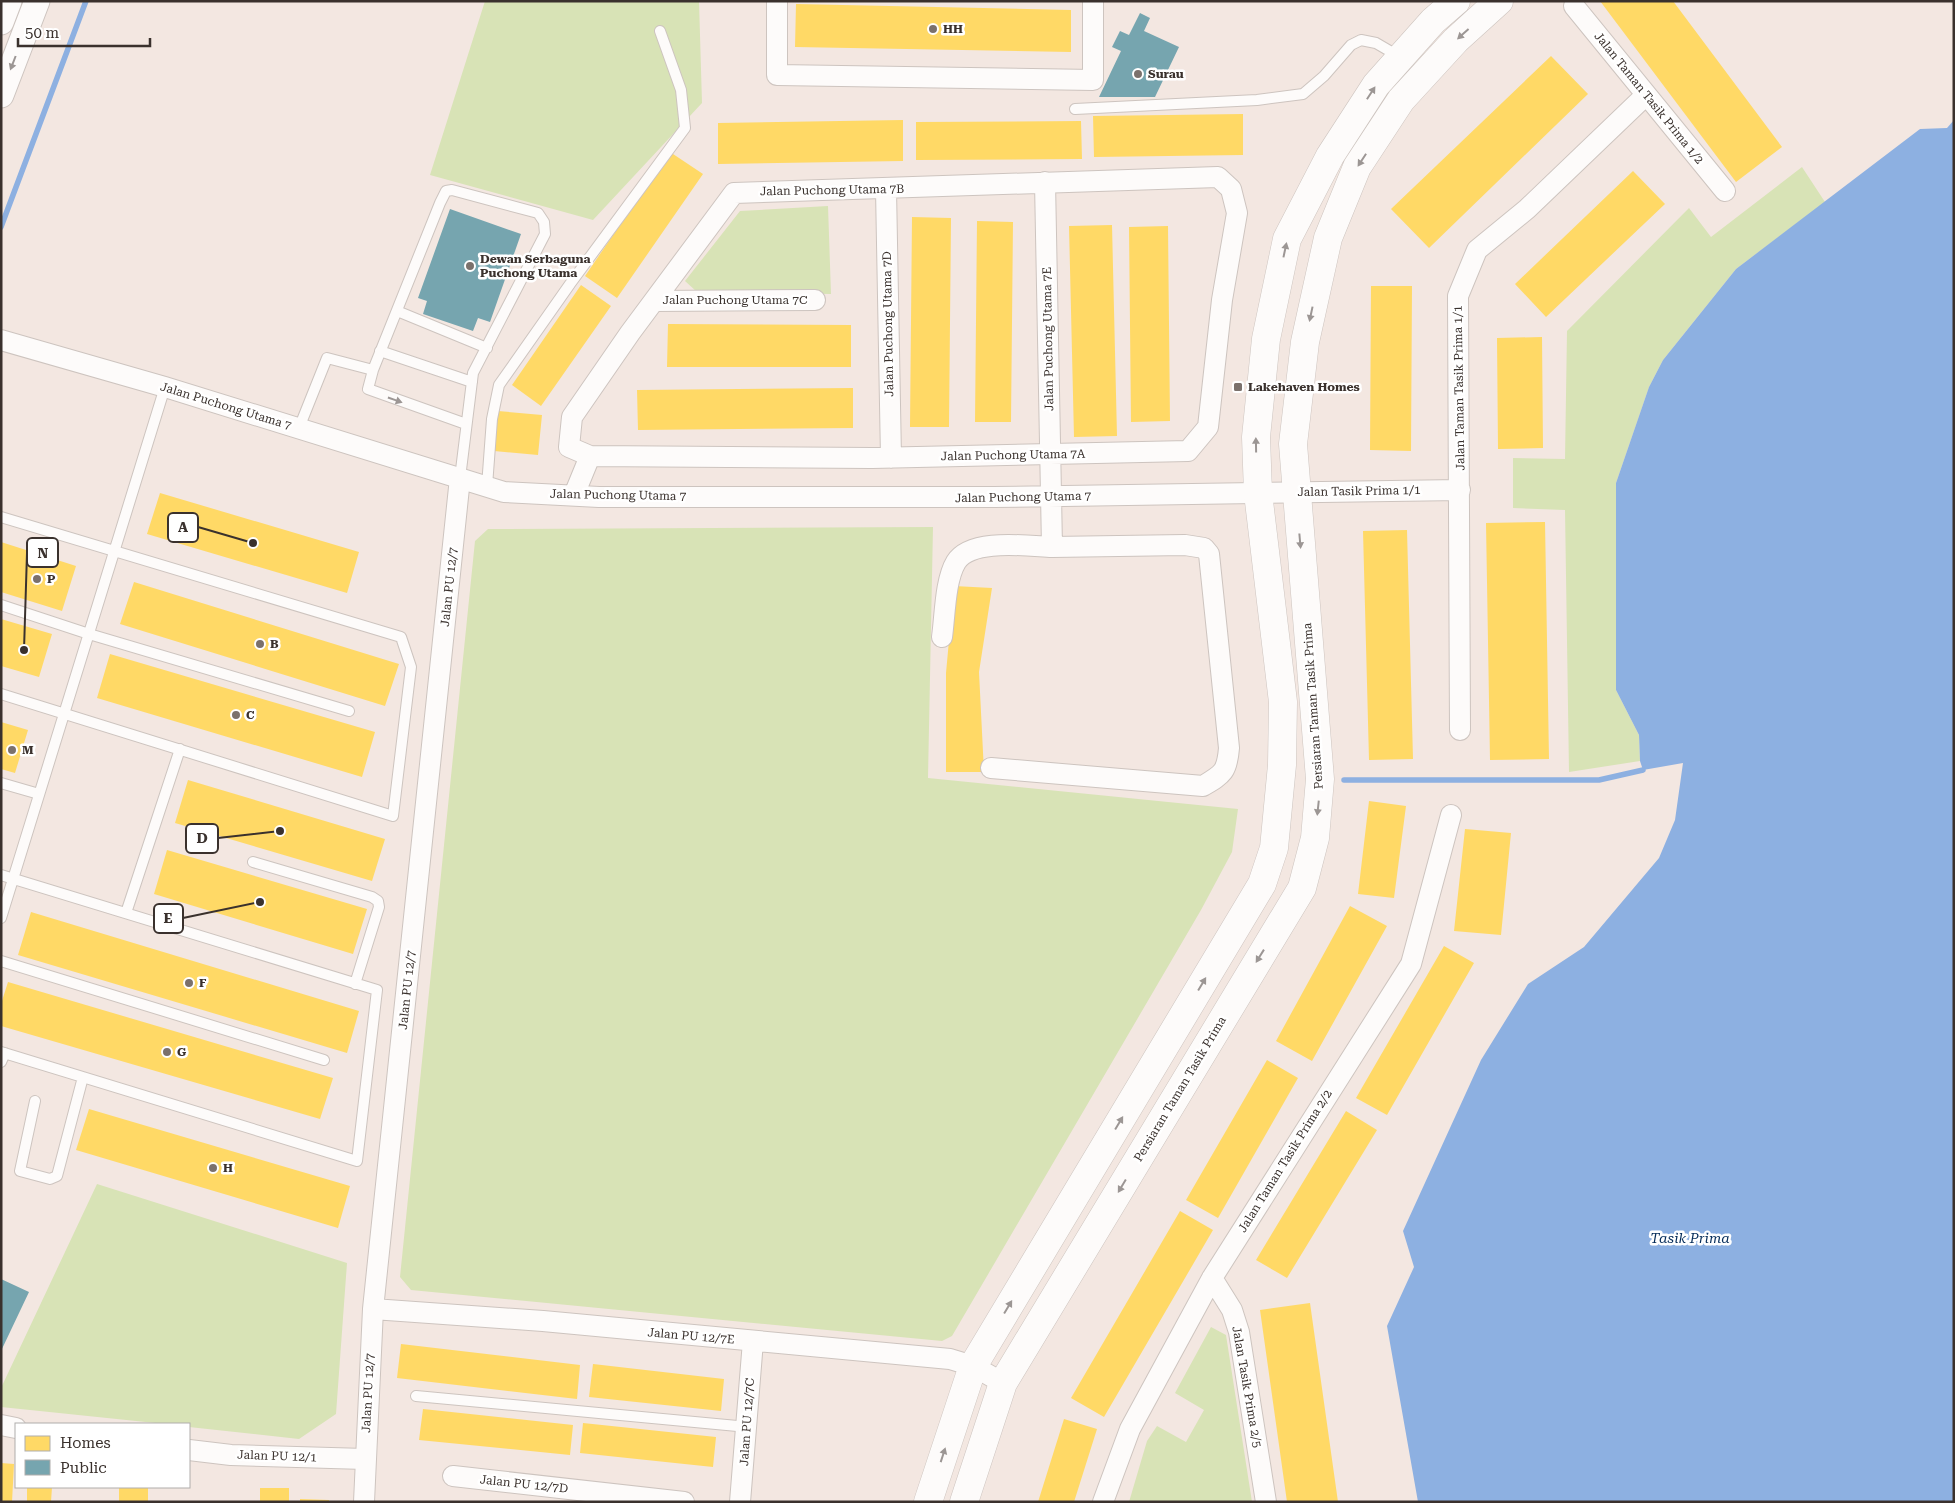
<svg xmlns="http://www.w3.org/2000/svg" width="1955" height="1503" font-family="'Roboto Serif',serif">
<rect width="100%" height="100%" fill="#f3e7e1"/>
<!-- green -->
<path fill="#d8e3b6" d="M 485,1 L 699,1 L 702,103 L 593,220 L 430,175 Z
M 1802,167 L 1825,202 L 1736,269 L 1663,360 L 1649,387 L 1616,483 L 1616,690 L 1639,735 L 1640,761 L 1569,772 L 1565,510 L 1513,508 L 1513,458 L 1565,459 L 1567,331 L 1689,208 L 1711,237 Z
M 828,206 L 831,294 L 697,292 L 685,281 L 740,211 Z
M 933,527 L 928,778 L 1238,809 L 1232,852 L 1201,910 L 952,1336 L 942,1341 L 411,1290 L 400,1277 L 475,541 L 488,529 Z
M 97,1184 L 347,1263 L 336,1414 L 299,1439 L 189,1427 L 189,1424 L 165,1424 L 1,1407 L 1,1388 Z
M 1211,1327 L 1226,1335 L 1252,1502 L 1129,1502 L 1147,1441 L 1157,1426 L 1186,1442 L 1204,1410 L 1175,1393 Z"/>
<!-- water -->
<path fill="#8db0e1" d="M 1954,120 L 1954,1502 L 1418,1502 L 1387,1326 L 1414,1267 L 1403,1231 L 1481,1060 L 1528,984 L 1584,947 L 1659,858 L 1675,820 L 1683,763 L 1643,770 L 1640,761 L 1639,735 L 1616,690 L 1616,483 L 1649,387 L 1663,360 L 1736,269 L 1920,129 L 1947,128 Z"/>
<!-- homes -->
<path fill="#ffd966" d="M 1600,1 L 1673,1 L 1782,147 L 1736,182 Z
M 796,4 L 1071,10 L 1071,52 L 795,47 Z
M 1551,56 L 1588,94 L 1429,248 L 1391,209 Z
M 1243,114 L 1243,155 L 1094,157 L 1093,116 Z
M 903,120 L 903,161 L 718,164 L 718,123 Z
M 1081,121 L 1082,159 L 916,160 L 916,122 Z
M 670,152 L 703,174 L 617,298 L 585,276 Z
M 1633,171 L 1665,204 L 1546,317 L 1515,284 Z
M 912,217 L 951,218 L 949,427 L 910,427 Z
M 977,221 L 1013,222 L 1011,422 L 975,422 Z
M 1112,225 L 1117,436 L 1074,437 L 1069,226 Z
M 1168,226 L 1170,421 L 1131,422 L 1129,227 Z
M 581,285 L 611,306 L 541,406 L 512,385 Z
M 1371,286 L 1412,286 L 1411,451 L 1370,450 Z
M 668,324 L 851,325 L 851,367 L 667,367 Z
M 1542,337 L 1543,448 L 1498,449 L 1497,338 Z
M 853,388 L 853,428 L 638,430 L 637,390 Z
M 498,411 L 542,415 L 538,455 L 494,451 Z
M 160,493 L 359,552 L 347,593 L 147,534 Z
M 1545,522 L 1549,759 L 1490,760 L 1486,523 Z
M 1407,530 L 1413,759 L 1369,760 L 1363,531 Z
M 1,542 L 76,566 L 62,611 L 1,592 Z
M 134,582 L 399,664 L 385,706 L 120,624 Z
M 954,586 L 992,588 L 979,672 L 984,772 L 946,772 L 946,673 Z
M 1,619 L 52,634 L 39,677 L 1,666 Z
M 110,654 L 375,732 L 362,777 L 97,698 Z
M 1,722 L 28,730 L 15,773 L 1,769 Z
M 188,780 L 385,839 L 372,881 L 175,823 Z
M 1369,801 L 1406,806 L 1394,898 L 1358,894 Z
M 1465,829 L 1511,833 L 1501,935 L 1454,931 Z
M 167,850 L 367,909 L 353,954 L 154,894 Z
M 1350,906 L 1387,926 L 1312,1061 L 1276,1041 Z
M 31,912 L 359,1011 L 347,1053 L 18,955 Z
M 1444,946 L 1474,963 L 1387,1115 L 1356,1098 Z
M 8,982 L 333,1078 L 320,1119 L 1,1026 L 1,1004 Z
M 1267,1060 L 1298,1078 L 1218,1218 L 1186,1200 Z
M 89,1109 L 350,1186 L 338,1228 L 76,1150 Z
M 1346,1111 L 1377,1130 L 1287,1278 L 1256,1260 Z
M 1180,1211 L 1213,1230 L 1104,1417 L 1071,1398 Z
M 1310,1303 L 1338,1502 L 1287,1502 L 1260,1310 Z
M 401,1344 L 580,1365 L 577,1399 L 397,1378 Z
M 593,1364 L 724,1379 L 721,1411 L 589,1397 Z
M 423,1409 L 573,1425 L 570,1455 L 419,1440 Z
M 1064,1419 L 1097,1429 L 1074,1502 L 1038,1502 Z
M 583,1423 L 716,1437 L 713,1467 L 580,1453 Z
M 1,1463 L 14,1464 L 12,1502 L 1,1502 Z
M 27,1487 L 52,1487 L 51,1502 L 27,1502 Z
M 119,1487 L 148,1487 L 148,1502 L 119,1502 Z
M 260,1488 L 289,1488 L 289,1502 L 260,1502 Z
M 300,1499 L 329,1500 L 329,1502 L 300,1502 Z"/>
<!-- public -->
<path fill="#76a5af" d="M 1140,13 L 1150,18 L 1144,31 L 1179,47 L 1155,97 L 1099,97 L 1121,51 L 1112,47 L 1120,31 L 1129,35 Z
M 450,209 L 521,234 L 490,322 L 478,318 L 473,331 L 423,314 L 427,301 L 418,298 Z
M 1,1279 L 29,1292 L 1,1351 Z"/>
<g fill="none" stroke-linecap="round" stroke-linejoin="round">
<!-- stream -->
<path stroke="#8db0e1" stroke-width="5.5" d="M 1,227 L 86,1
M 1344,780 L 1599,780 L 1643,770"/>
<!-- service casing -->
<g stroke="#cdc4bf" stroke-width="12">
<path id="service" d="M 1075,109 L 1257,100 L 1303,94 L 1324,76 L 1351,45 L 1361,40 L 1376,43 L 1400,57
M 397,311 L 487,348
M 380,351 L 472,382
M 299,428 L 327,358 L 373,370
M 460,478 L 473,373 L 545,234 L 544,222 L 538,213 L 452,190 L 446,191 L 440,203 L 373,370 L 368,389 L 466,424
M 487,486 L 492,419 L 499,385 L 570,284 L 685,128 L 681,90 L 660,31
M 1,517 L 401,637 L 411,667 L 393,816 L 1,694
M 1,605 L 89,634 L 349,711
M 1,783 L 39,794
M 253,862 L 372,897 L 378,901 L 379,907 L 355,984
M 1,875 L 377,990 L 357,1161 L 1,1052
M 126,913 L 180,749
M 1,918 L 165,387
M 1,961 L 324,1060
M 1,1062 L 5,1053
M 35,1101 L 20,1171 L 50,1179 L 57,1176 L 83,1077
M 416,1396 L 748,1427"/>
</g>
<!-- minor casing -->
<g stroke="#cdc4bf" stroke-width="22">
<path id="minor" d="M 777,1 L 777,75 L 1093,80 L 1093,1
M 1574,6 L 1725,191
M 1218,177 L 1231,189 L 1237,213 L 1222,300 L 1208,427 L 1188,451 L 872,458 L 590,456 L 569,447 L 572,417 L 630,333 L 734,193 Z
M 886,189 L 891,458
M 654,301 L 815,300
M 1,340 L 165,387 L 504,492 L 599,497 L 993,497 L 1460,490
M 574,495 L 590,456
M 942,637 C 945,616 945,580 956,562 C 971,538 1027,546 1052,547
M 1460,730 L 1458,296 L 1477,250 L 1527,209 L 1646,95
M 991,768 L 1203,786 C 1223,774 1227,772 1229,748 L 1209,554 L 1204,548 L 1185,545 L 1052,547 L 1045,182
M 1212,1278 L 1232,1310 L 1239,1332 L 1266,1502
M 373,1309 L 543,1321 L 950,1359 L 973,1366 L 1003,1383
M 1,1425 L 16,1428
M 189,1450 L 231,1455 L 365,1459
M 453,1476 L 684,1502
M 364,1502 L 373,1309 L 460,478
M 740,1502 L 753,1341
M 1103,1502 L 1130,1429 L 1212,1278 L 1411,964 L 1451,815"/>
</g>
<!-- tertiary casing -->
<g stroke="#cdc4bf" stroke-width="27">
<path id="tertiary" d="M 1,22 L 9,1
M 1,95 L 37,1"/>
</g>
<!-- secondary casing -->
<g stroke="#cdc4bf" stroke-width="29">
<path id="secondary" d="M 928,1502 L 973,1366 L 1262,884 L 1274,848 L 1282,765 L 1283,702 L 1258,493 L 1256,437 L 1266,339 L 1287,239 L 1330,156 L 1376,85 L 1433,21 L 1456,1
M 964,1502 L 1003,1383 L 1302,888 L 1315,838 L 1320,779 L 1293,444 L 1305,342 L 1328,238 L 1357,167 L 1401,100 L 1456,40 L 1499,1"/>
</g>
<!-- service -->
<use href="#service" stroke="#fdfbfa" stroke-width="10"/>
<!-- minor -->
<use href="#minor" stroke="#fdfbfa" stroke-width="20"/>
<!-- tertiary -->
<use href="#tertiary" stroke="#fdfbfa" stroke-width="25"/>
<!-- secondary -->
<use href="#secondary" stroke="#fdfbfa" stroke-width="28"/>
</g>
<!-- one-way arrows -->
<defs><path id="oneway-solid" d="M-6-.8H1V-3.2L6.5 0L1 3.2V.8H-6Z" transform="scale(1.25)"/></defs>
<g fill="#9c9694">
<use href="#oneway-solid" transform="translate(1463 34) rotate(138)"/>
<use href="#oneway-solid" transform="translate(13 63) rotate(111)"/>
<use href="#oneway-solid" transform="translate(1371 93) rotate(-57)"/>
<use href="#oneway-solid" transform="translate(1362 160) rotate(123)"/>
<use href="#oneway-solid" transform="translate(1285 250) rotate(-78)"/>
<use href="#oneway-solid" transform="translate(1311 314) rotate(102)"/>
<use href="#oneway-solid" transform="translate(395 400) rotate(19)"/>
<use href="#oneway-solid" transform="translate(1256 445) rotate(-91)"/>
<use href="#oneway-solid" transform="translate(1300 541) rotate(85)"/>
<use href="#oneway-solid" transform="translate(1318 808) rotate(96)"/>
<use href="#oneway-solid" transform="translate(1260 956) rotate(122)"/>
<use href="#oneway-solid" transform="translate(1202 984) rotate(-59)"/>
<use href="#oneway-solid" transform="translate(1119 1123) rotate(-59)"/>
<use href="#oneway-solid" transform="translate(1122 1186) rotate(121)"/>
<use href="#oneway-solid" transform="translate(1008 1307) rotate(-59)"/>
<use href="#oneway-solid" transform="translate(943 1455) rotate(-72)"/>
</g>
<!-- markers -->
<g fill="#7b716c" stroke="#fff" stroke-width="2">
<circle cx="933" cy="29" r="5"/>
<circle cx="1138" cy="74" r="5"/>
<circle cx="470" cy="266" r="5"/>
<rect x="1233" y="382" width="10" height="10" rx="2.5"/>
<circle cx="37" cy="579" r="5"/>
<circle cx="260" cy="644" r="5"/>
<circle cx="236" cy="715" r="5"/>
<circle cx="12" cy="750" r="5"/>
<circle cx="189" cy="983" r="5"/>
<circle cx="167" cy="1052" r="5"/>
<circle cx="213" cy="1168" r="5"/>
</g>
<g text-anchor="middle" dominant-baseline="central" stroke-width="5" stroke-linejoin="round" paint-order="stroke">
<!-- poi labels -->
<g font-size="12" font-weight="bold" fill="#3a312d" stroke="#fff" text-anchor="start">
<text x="943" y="29">HH</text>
<text x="1148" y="74">Surau</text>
<text x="480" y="259">Dewan Serbaguna<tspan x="480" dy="14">Puchong Utama</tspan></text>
<text x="1248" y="387">Lakehaven Homes</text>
<text x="47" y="579">P</text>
<text x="270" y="644">B</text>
<text x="246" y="715">C</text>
<text x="22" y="750">M</text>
<text x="199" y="983">F</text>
<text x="177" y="1052">G</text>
<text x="223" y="1168">H</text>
</g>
<!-- street labels -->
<g font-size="12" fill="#3a312d" stroke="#fff">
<text transform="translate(1649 98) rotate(51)">Jalan Taman Tasik Prima 1/2</text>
<text transform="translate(832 190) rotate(-1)">Jalan Puchong Utama 7B</text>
<text x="735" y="300">Jalan Puchong Utama 7C</text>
<text transform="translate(888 324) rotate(-91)">Jalan Puchong Utama 7D</text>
<text transform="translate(1048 339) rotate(-91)">Jalan Puchong Utama 7E</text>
<text transform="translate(1459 388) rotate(-91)">Jalan Taman Tasik Prima 1/1</text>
<text transform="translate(226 406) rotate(17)">Jalan Puchong Utama 7</text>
<text transform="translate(1013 455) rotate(-1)">Jalan Puchong Utama 7A</text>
<text transform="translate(1359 491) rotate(-1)">Jalan Tasik Prima 1/1</text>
<text transform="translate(618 495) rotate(1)">Jalan Puchong Utama 7</text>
<text transform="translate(1023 497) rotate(-1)">Jalan Puchong Utama 7</text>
<text transform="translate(449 587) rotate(-84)">Jalan PU 12/7</text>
<text transform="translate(1313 706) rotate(-94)">Persiaran Taman Tasik Prima</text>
<text transform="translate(407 990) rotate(-84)">Jalan PU 12/7</text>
<text transform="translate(1180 1089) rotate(-59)">Persiaran Taman Tasik Prima</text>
<text transform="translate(1285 1161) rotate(-58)">Jalan Taman Tasik Prima 2/2</text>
<text transform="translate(691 1336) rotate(5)">Jalan PU 12/7E</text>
<text transform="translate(1247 1387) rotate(80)">Jalan Tasik Prima 2/5</text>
<text transform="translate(368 1393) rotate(-87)">Jalan PU 12/7</text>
<text transform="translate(747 1422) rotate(-86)">Jalan PU 12/7C</text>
<text transform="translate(277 1456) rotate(2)">Jalan PU 12/1</text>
<text transform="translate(524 1484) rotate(6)">Jalan PU 12/7D</text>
</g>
<!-- water labels -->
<g font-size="14" font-style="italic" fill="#052c59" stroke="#fff">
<text x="1690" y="1238">Tasik Prima</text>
</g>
</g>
<!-- callouts -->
<path fill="none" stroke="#3a312d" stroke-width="2" d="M253 543L198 527M24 650L27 553M280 831L218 838M260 902L183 918"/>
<g fill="#3a312d" stroke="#fff" stroke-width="2">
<circle cx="253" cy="543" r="5"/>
<circle cx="24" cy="650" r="5"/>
<circle cx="280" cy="831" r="5"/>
<circle cx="260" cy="902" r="5"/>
</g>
<g fill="#fff" stroke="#3a312d" stroke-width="2">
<rect x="168" y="513" width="30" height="29" rx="5"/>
<rect x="27" y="538" width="31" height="29" rx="5"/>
<rect x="186" y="824" width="32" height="29" rx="5"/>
<rect x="154" y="904" width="29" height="29" rx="5"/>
</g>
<g font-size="14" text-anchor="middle" font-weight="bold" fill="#3a312d">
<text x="183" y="532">A</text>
<text x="43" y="558">N</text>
<text x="202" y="843">D</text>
<text x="168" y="923">E</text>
</g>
<!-- border -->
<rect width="1955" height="1503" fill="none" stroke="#3a312d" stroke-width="5"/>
<!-- legend -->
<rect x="15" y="1423" width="175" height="65" fill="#ffffff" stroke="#b0adab"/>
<rect x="25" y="1436" width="25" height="15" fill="#ffd966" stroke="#b0adab"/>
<text x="60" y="1448" font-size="15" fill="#3a312d">Homes</text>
<rect x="25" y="1460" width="25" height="15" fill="#76a5af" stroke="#b0adab"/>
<text x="60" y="1473" font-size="15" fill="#3a312d">Public</text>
<!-- scale -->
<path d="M18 38v8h132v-8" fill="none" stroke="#3a312d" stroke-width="2.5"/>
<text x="25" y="38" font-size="15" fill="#3a312d" stroke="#ffffff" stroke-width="4" paint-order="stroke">50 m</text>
</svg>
